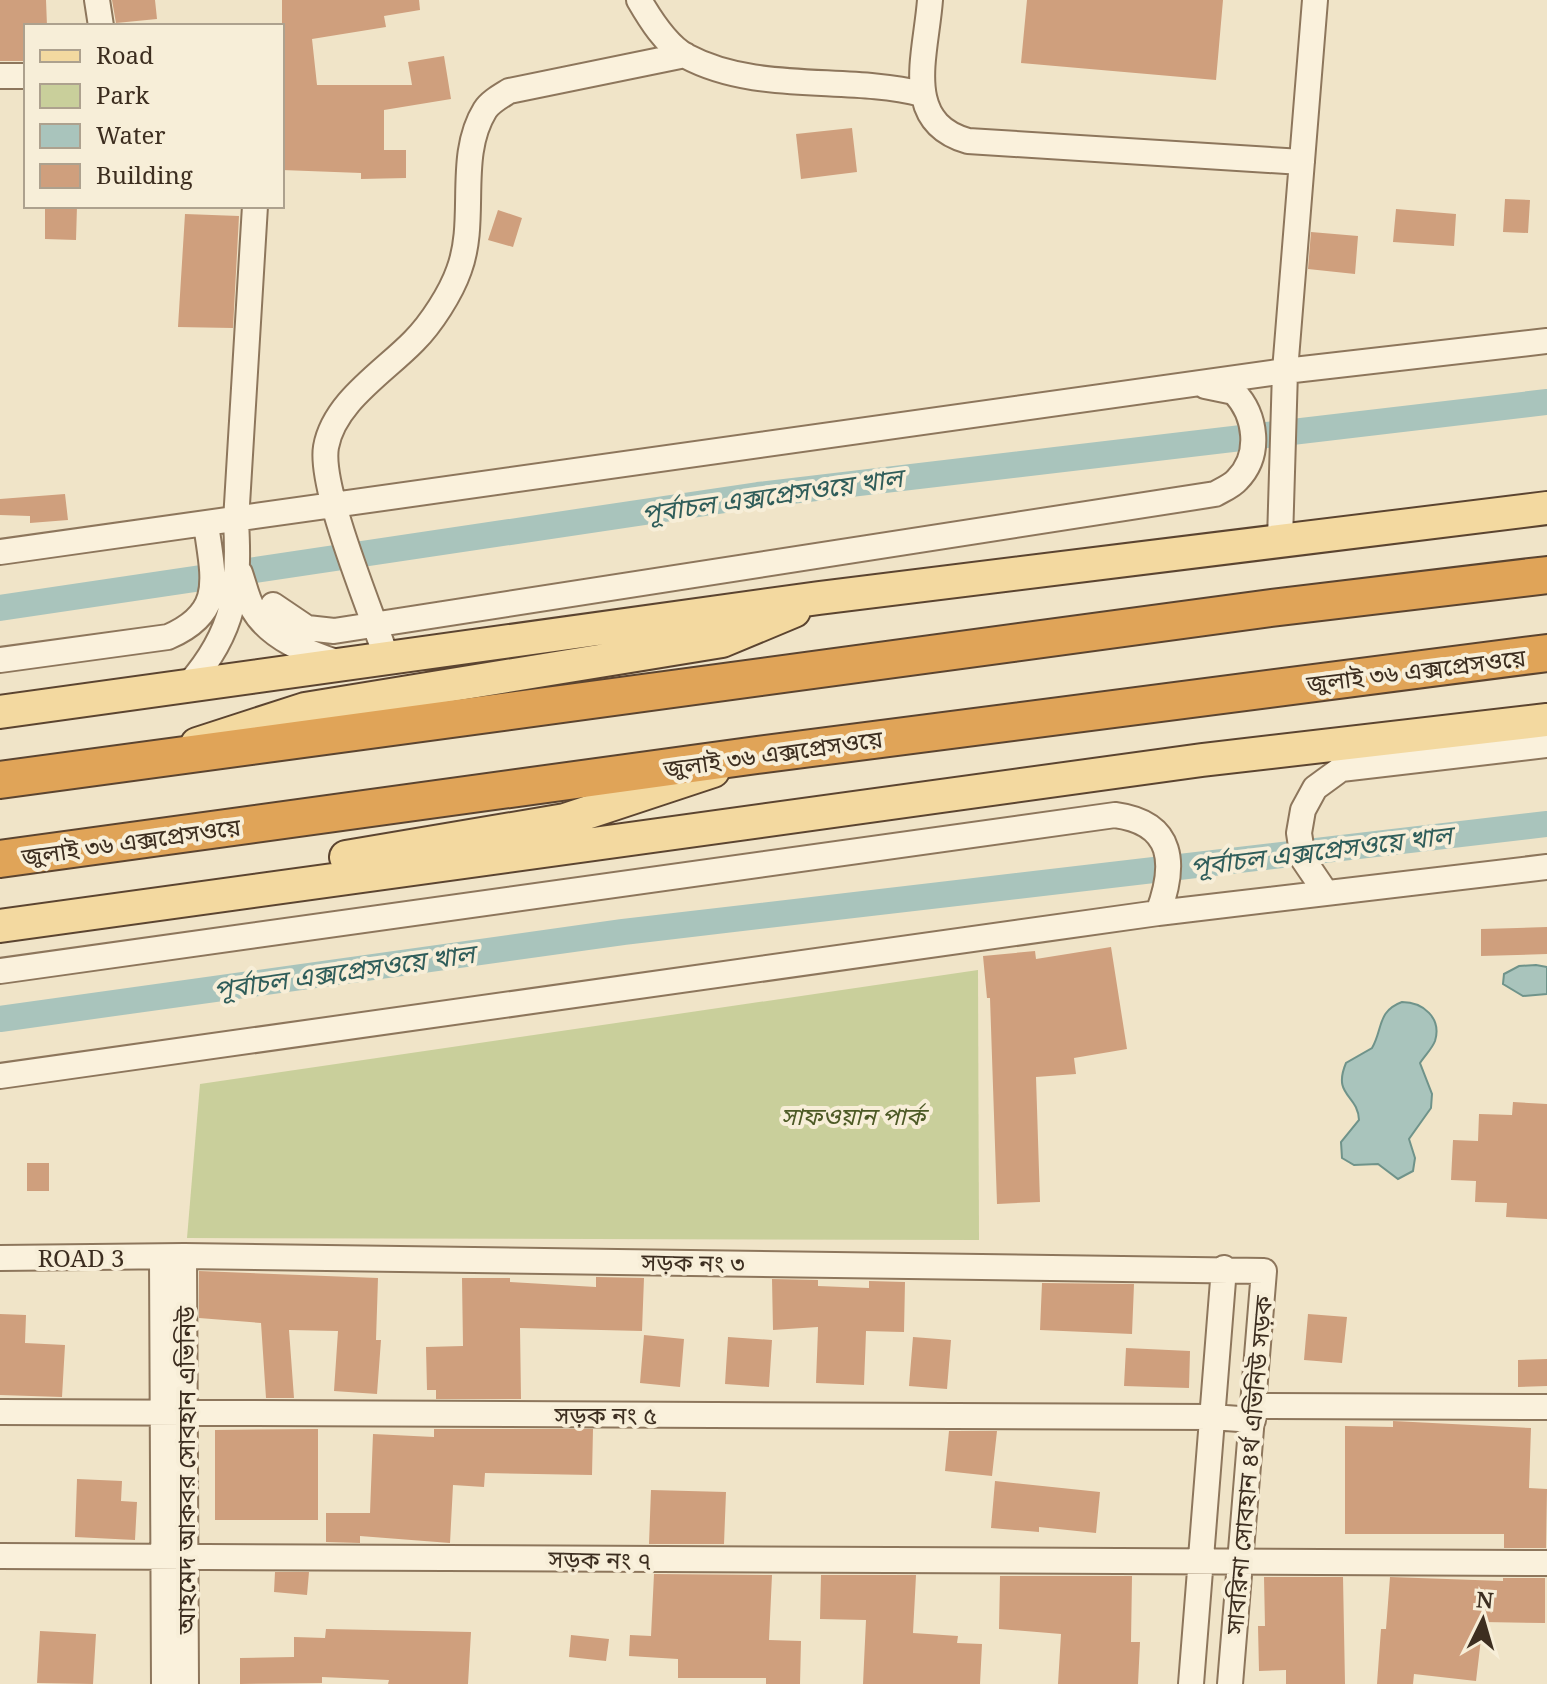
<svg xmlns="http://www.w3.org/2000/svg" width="1547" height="1684" font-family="'Noto Serif','Noto Sans Bengali',serif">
<rect width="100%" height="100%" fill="#f0e4c8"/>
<!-- green -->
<path fill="#c9cf9b" d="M 978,970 L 979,1240 L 187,1238 L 200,1084 Z"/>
<!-- water -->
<path fill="#a9c4bc" stroke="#6f938a" stroke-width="2" d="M 1536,965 L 1547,967 L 1547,994 L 1523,996 L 1503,984 L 1504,974 L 1519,966 Z
M 1402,1002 C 1423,1002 1442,1018 1435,1041 C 1432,1049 1425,1055 1420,1063 L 1432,1094 L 1431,1108 L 1409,1139 L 1415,1158 L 1413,1171 L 1398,1179 L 1378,1164 L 1354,1165 L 1342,1158 L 1341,1142 L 1359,1120 C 1358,1094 1332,1096 1346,1063 L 1372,1048 C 1383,1029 1377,1011 1402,1002 Z"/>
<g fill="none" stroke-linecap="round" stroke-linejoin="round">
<!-- canal -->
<path stroke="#a9c4bc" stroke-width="26" d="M 0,608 L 758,495 L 1547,402
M 0,1019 L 623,932 L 1547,824"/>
</g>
<!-- building -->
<path fill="#cf9f7d" d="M 0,0 L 46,0 L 47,26 L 26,26 L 26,61 L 0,61 Z
M 112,0 L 155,0 L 157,19 L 116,23 Z
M 282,0 L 419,0 L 420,10 L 384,16 L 386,27 L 312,39 L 317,85 L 412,85 L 408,62 L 444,56 L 451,99 L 384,110 L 384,150 L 406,150 L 406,178 L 361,179 L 361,173 L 282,170 Z
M 1027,0 L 1223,0 L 1216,80 L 1021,63 Z
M 852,128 L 857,172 L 801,179 L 796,134 Z
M 1505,199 L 1530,200 L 1528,233 L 1503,232 Z
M 45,206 L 77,206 L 76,240 L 45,239 Z
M 1396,209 L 1456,214 L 1454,246 L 1393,242 Z
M 498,210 L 522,218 L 513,247 L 488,240 Z
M 185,214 L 239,216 L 233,328 L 178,327 Z
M 1311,232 L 1358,236 L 1355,274 L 1308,269 Z
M 65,494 L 68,520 L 30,523 L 30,516 L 0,515 L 0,499 Z
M 1547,927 L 1547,954 L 1481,956 L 1481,929 Z
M 1111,947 L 1127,1049 L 1074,1058 L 1076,1074 L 1036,1077 L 1040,1202 L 997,1204 L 990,998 L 987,998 L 983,956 L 1035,951 L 1036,959 Z
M 1513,1102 L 1547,1104 L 1547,1219 L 1506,1217 L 1507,1203 L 1475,1202 L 1476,1181 L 1451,1180 L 1453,1140 L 1478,1141 L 1479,1114 L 1512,1115 Z
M 27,1163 L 49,1163 L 49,1191 L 27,1191 Z
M 199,1271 L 378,1278 L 376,1340 L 381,1340 L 377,1394 L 334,1391 L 338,1331 L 289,1330 L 294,1398 L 266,1398 L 261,1323 L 199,1318 Z
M 596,1277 L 644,1278 L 642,1331 L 520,1328 L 521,1399 L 436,1399 L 436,1390 L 427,1390 L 426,1347 L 463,1346 L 462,1278 L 510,1278 L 510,1282 L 596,1287 Z
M 772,1279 L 818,1280 L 818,1286 L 869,1288 L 869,1281 L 905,1282 L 904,1332 L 866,1331 L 864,1385 L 816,1383 L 818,1327 L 773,1330 Z
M 1042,1283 L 1134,1284 L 1132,1334 L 1040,1330 Z
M 0,1314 L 26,1315 L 25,1343 L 65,1345 L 62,1397 L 0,1395 Z
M 1308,1314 L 1347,1317 L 1342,1363 L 1304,1360 Z
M 644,1335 L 684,1339 L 680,1387 L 640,1383 Z
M 728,1337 L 772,1340 L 769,1387 L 725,1384 Z
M 913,1337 L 951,1340 L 947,1389 L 909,1386 Z
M 1126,1348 L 1190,1351 L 1189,1388 L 1124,1386 Z
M 1547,1359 L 1547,1386 L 1518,1387 L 1518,1360 Z
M 1393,1421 L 1531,1428 L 1529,1488 L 1547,1489 L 1546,1548 L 1504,1548 L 1504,1534 L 1345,1534 L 1345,1426 L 1393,1427 Z
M 318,1429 L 318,1520 L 215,1520 L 215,1430 Z
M 434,1429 L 593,1429 L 592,1475 L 485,1473 L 484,1487 L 453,1485 L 450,1543 L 360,1536 L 360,1543 L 326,1542 L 326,1513 L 370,1513 L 373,1434 L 434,1437 Z
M 949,1431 L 997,1431 L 992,1476 L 945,1471 Z
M 77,1479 L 122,1481 L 121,1501 L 137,1502 L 135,1540 L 75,1537 Z
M 995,1481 L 1100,1492 L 1096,1533 L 1039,1527 L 1039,1532 L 991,1528 Z
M 651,1490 L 726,1492 L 724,1544 L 649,1544 Z
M 275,1572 L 309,1572 L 307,1595 L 274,1592 Z
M 654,1574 L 772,1575 L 769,1640 L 801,1641 L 800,1684 L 766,1684 L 766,1678 L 678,1678 L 678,1659 L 629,1656 L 630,1635 L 651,1636 Z
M 821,1575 L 916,1575 L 913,1633 L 958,1636 L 957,1643 L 982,1644 L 980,1684 L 863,1684 L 866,1620 L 820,1619 Z
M 1000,1576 L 1132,1576 L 1131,1642 L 1140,1642 L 1138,1684 L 1058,1684 L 1061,1634 L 999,1629 Z
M 1264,1577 L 1343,1577 L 1345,1684 L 1286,1684 L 1286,1670 L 1259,1671 L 1258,1626 L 1265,1626 Z
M 1390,1577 L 1503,1581 L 1503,1578 L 1545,1578 L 1545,1623 L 1483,1622 L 1476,1681 L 1414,1674 L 1413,1684 L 1377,1684 L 1381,1629 L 1386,1629 Z
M 326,1629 L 471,1632 L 468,1684 L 388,1684 L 389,1680 L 322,1677 L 322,1683 L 240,1684 L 240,1658 L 294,1657 L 294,1637 L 325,1638 Z
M 40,1631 L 96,1634 L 93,1684 L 37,1683 Z
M 571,1635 L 609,1639 L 606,1661 L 569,1657 Z"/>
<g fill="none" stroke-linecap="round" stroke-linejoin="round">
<!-- minor casing -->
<g stroke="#8d765c" stroke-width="28">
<path id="minor" d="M 97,0 L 101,26
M 639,0 C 650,19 666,45 686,56 C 757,94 847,75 922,94
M 930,0 C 926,55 901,122 968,141 L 1302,162
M 0,76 L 26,76
M 1280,540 L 1285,371 L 1315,0
M 0,552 L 1285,371 L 1547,341
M 240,573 C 244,584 247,599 253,609 C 270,639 309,653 339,663
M 273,605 L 307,628 L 334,631 L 1215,494 C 1222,490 1232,486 1237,480 C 1262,455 1256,415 1234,392 L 1205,386
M 386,656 C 371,611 319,488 326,447 C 334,402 384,372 414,341 C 431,324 451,293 459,270 C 478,219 456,157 485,110 C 490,102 501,96 509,91 L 685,55
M 0,660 L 168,637 C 226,612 213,577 206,524
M 189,684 C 235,631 240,589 236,521 L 255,206
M 1326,893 L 1303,859 L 1299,833 L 1303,810 L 1315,788 L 1341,769 L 1547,745
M 0,971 L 1115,815 C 1175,823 1176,865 1158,913
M 0,1076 L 1158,913 L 1547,867
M 184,1256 L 186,1684
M 162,1257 L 164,1684
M 0,1258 L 184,1256 L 1264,1271 L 1230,1684
M 1254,1406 L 1547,1407
M 0,1412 L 1212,1417 L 1253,1420
M 0,1556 L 1547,1563
M 1191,1684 L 1224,1268"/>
</g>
<!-- major casing -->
<g stroke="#5b4430" stroke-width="36">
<path id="major" d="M 0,712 L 819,598 L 1547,508
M 197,744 L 305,709 L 722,641 L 794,611
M 346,857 L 565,820 L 713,771
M 0,926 L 1202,760 L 1547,720"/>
</g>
<!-- highway casing -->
<g stroke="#5b4430" stroke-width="40">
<path id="highway" d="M 0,780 L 1271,608 L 1547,575
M 0,859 L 757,755 L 1547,653"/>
</g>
<!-- minor -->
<use href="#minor" stroke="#faf1dc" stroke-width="24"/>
<!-- major -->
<use href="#major" stroke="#f3d9a0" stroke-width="32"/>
<!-- highway -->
<use href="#highway" stroke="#e0a458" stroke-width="36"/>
</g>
<g text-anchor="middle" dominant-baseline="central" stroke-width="8" stroke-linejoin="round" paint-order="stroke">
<!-- street labels -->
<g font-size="24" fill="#3d2e20" stroke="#f7eed8">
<text transform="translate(1416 670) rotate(-7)">জুলাই ৩৬ এক্সপ্রেসওয়ে</text>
<text transform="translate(773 753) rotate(-8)">জুলাই ৩৬ এক্সপ্রেসওয়ে</text>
<text transform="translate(131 841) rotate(-8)">জুলাই ৩৬ এক্সপ্রেসওয়ে</text>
<text x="81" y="1257">ROAD 3</text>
<text transform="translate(693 1262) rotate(1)">সড়ক নং ৩</text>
<text x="606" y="1414">সড়ক নং ৫</text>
<text transform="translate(1248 1465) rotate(-85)">সাবরিনা সোবহান ৪র্থ এভিনিউ সড়ক</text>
<text transform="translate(185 1470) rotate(-90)">আহমেদ আকবর সোবহান এভিনিউ</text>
<text transform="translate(600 1559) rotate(1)">সড়ক নং ৭</text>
</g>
<!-- park labels -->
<g font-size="24" font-style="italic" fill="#4d5a26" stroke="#f7eed8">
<text x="853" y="1115">সাফওয়ান পার্ক</text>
</g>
<!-- water labels -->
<g font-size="26" font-style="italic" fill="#2f5d5a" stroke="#f7eed8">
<text transform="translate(772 495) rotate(-8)">পূর্বাচল এক্সপ্রেসওয়ে খাল</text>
<text transform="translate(1321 850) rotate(-7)">পূর্বাচল এক্সপ্রেসওয়ে খাল</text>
<text transform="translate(344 971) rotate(-8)">পূর্বাচল এক্সপ্রেসওয়ে খাল</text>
</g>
</g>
<!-- legend -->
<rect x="24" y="24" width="260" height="184" fill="#f7eed8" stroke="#ada18e" stroke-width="2"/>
<rect x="40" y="50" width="40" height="12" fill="#f3d9a0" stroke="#ada18e" stroke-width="2"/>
<text x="96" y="64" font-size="24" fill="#3d2e20">Road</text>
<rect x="40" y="84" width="40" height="24" fill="#c9cf9b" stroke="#ada18e" stroke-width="2"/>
<text x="96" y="104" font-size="24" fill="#3d2e20">Park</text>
<rect x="40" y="124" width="40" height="24" fill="#a9c4bc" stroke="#ada18e" stroke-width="2"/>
<text x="96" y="144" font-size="24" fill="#3d2e20">Water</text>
<rect x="40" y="164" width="40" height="24" fill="#cf9f7d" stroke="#ada18e" stroke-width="2"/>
<text x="96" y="184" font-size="24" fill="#3d2e20">Building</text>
<!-- north arrow -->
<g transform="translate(1483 1620) rotate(5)" stroke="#f7eed8" stroke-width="6" paint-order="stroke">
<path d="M0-6L14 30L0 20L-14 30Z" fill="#3d2e20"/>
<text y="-12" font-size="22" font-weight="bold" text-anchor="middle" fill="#3d2e20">N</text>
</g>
</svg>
